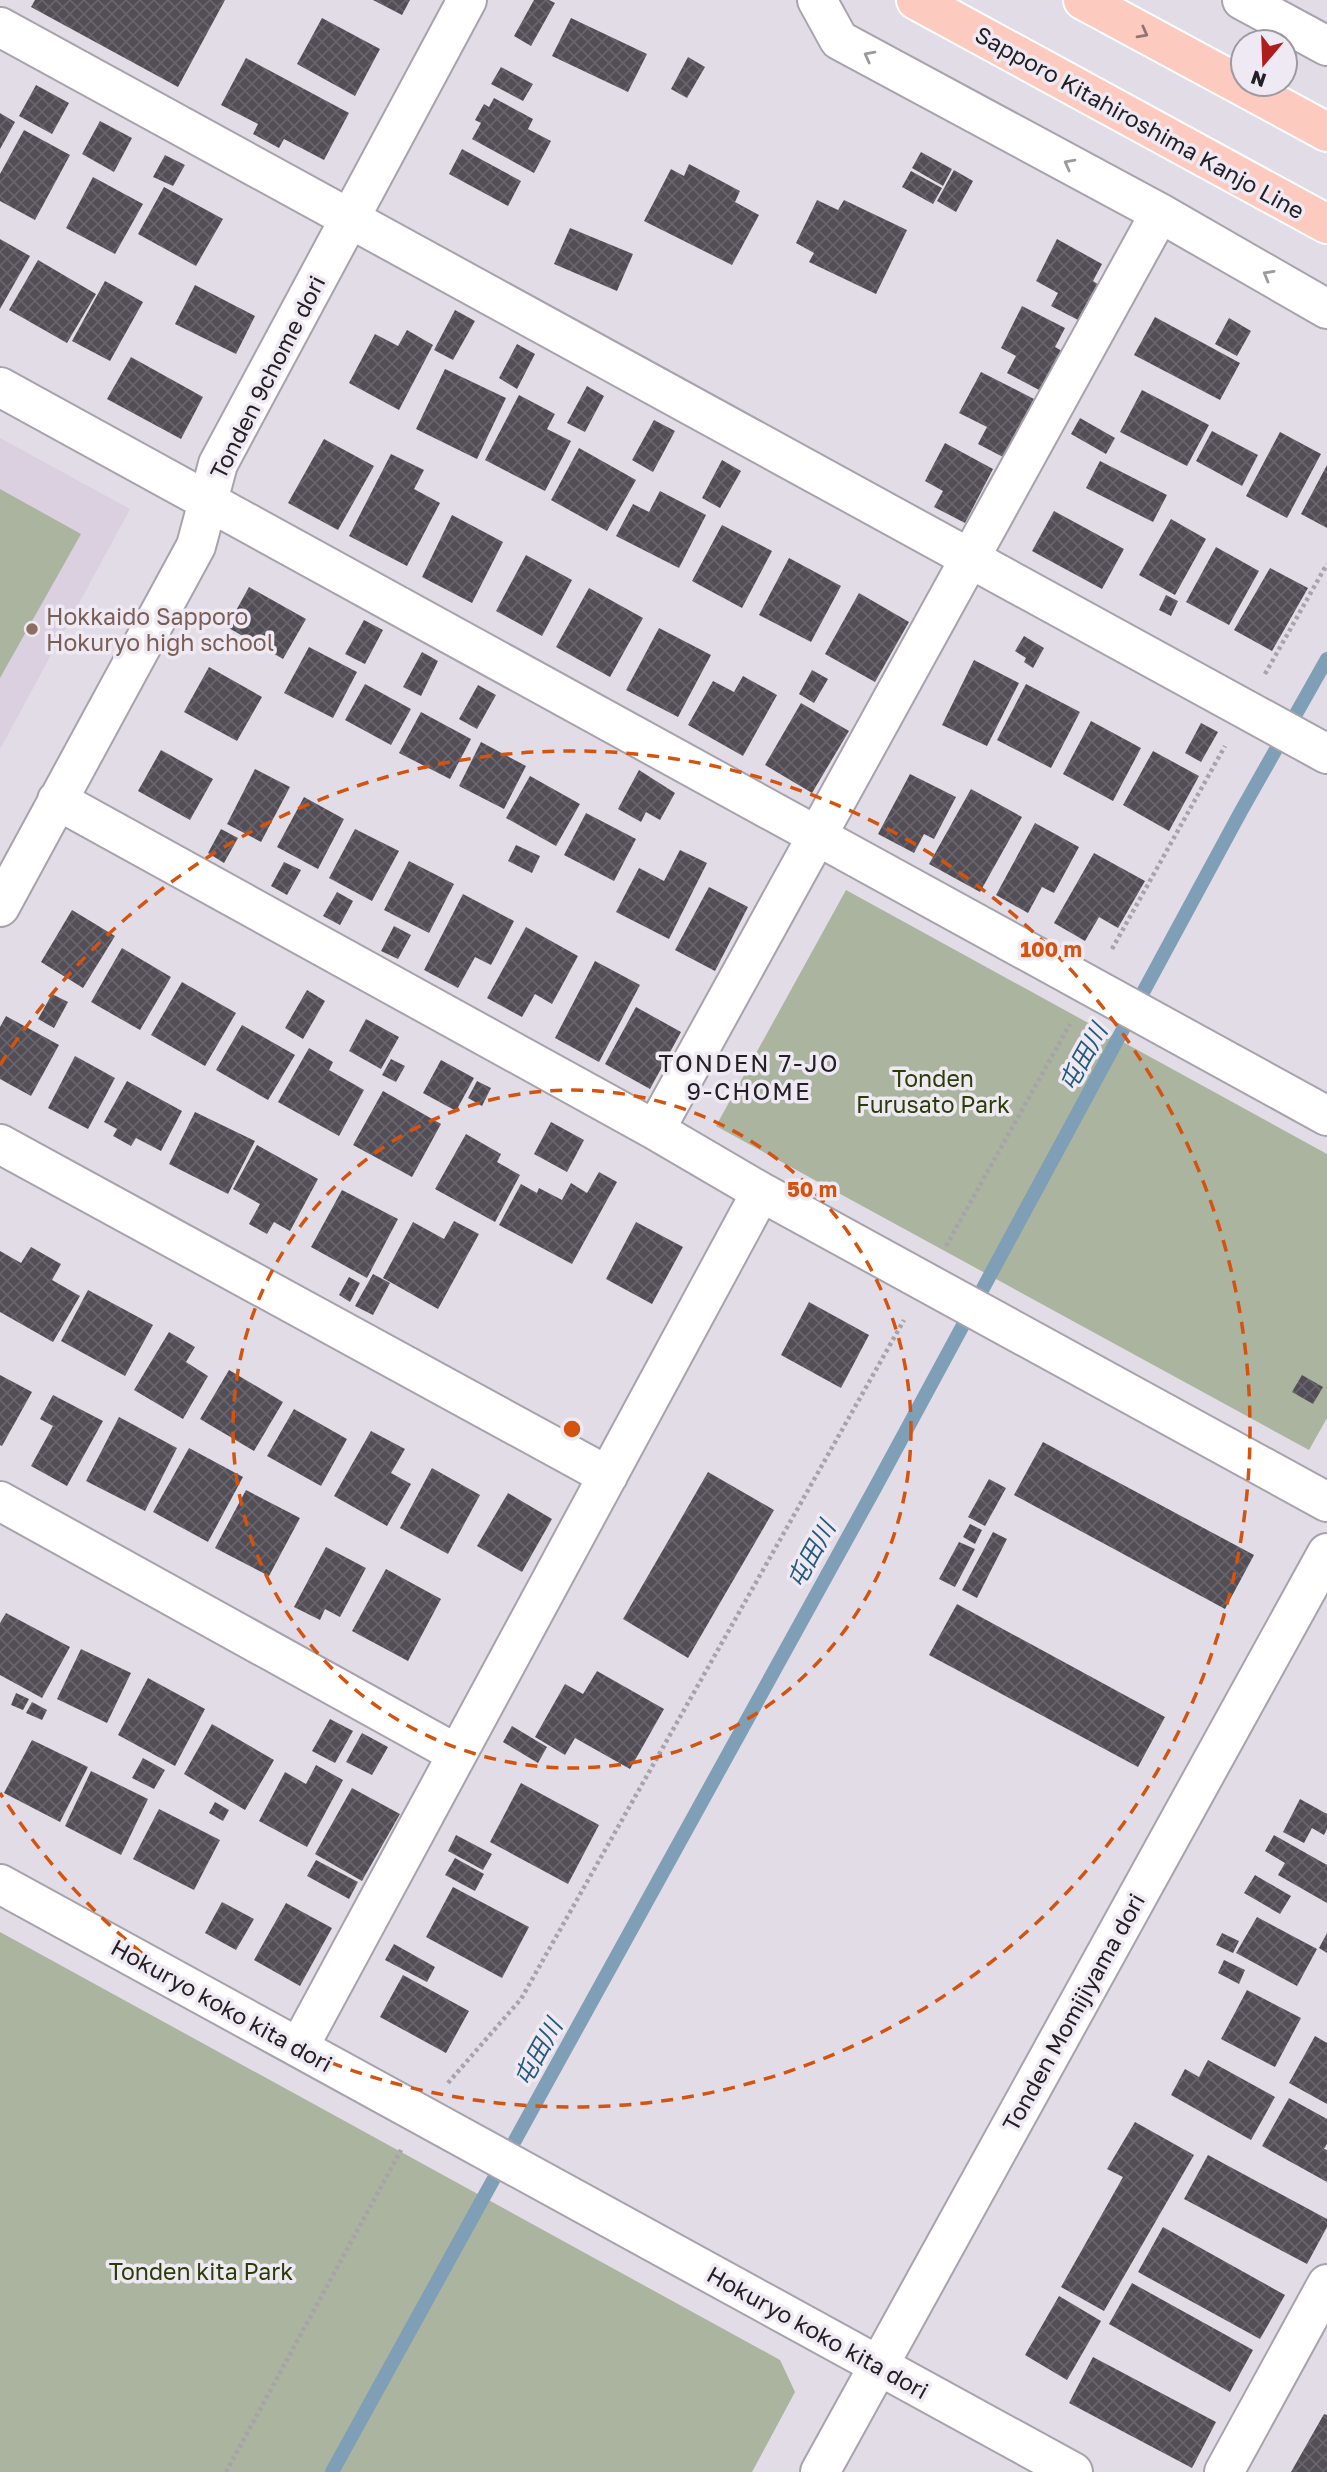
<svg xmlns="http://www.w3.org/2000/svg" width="1327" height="2472" font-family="'Golos Text','Noto Sans JP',sans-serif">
<defs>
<pattern id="building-cross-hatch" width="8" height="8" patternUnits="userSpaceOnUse" patternTransform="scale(1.75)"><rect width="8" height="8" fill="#534e56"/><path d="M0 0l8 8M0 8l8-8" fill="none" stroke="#68646b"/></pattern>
</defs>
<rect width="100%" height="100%" fill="#e2dce6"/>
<!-- built -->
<path fill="#dad0e0" d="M 0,438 L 130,509 L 0,749 Z"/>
<!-- green -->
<path fill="#aab49e" d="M 0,489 L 81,534 L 0,678 Z
M 846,890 L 1327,1154 L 1327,1418 L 1309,1450 L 716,1126 Z
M 0,1932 L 780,2360 L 795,2392 L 752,2472 L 0,2472 Z"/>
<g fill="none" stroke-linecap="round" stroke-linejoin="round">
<!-- stream -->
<path stroke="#7f9fb6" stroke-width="14" d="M 332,2472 L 875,1488 L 1240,813 L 1327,659"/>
</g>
<!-- building -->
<path fill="url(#building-cross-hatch)" d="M 35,0 L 225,0 L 178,87 L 31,7 Z
M 373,0 L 410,0 L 402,15 Z
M 534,0 L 549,0 L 555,3 L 531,46 L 514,36 Z
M 322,18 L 380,49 L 355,96 L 297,64 Z
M 571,18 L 647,54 L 628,92 L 552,56 Z
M 688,57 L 705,67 L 687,98 L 671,89 Z
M 246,58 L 349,113 L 324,160 L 284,139 L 279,148 L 253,134 L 258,124 L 221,105 Z
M 501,67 L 533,84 L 523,101 L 491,84 Z
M 36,85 L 69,103 L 52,134 L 19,116 Z
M 494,98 L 533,119 L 528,129 L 551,141 L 534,173 L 472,139 L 481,123 L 475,120 L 484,104 L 489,107 Z
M 0,113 L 15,122 L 0,149 Z
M 100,121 L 132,138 L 114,172 L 82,154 Z
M 24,130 L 70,155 L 35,220 L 0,201 L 0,174 Z
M 462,149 L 521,181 L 508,206 L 449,174 Z
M 921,152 L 952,169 L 943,186 L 912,168 Z
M 165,155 L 185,165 L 173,186 L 153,177 Z
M 689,164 L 740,191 L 735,202 L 759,215 L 732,265 L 644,221 L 671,169 L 684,176 Z
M 954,170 L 973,181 L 956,212 L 937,201 Z
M 911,171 L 942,188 L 933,204 L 902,187 Z
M 93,177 L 143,204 L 115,254 L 66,228 Z
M 164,187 L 223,219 L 196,266 L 138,234 Z
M 817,200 L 838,210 L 844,200 L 907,230 L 876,294 L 809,262 L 814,253 L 796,243 Z
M 570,228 L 633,254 L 617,291 L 554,264 Z
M 0,239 L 30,256 L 0,309 Z
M 1057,239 L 1102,264 L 1093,281 L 1099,285 L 1080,321 L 1051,306 L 1058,293 L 1036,281 Z
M 38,260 L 96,294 L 67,343 L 9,310 Z
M 105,281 L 143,302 L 110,361 L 72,341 Z
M 195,285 L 255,316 L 236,354 L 175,324 Z
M 1022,306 L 1065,328 L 1055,347 L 1062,351 L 1041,391 L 1007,373 L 1016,356 L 1001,348 Z
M 455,310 L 475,321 L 453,360 L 434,350 Z
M 1155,317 L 1240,363 L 1220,400 L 1134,355 Z
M 1229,318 L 1251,331 L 1237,356 L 1215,344 Z
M 407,330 L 433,345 L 399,410 L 349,383 L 375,334 L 398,346 Z
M 517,344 L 535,354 L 517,389 L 499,378 Z
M 131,357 L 203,397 L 181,439 L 107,399 Z
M 445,369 L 506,398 L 477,459 L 416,429 Z
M 981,372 L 1034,399 L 1003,457 L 978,444 L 987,427 L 959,413 Z
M 587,386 L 604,396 L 585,432 L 567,423 Z
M 1142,390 L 1209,425 L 1187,466 L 1120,432 Z
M 519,395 L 555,414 L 547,429 L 571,441 L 545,491 L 485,460 Z
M 1080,418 L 1115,438 L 1106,454 L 1071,434 Z
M 654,420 L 675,431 L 653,472 L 632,460 Z
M 1212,431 L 1258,455 L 1242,486 L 1196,461 Z
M 1280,432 L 1321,454 L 1287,518 L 1246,496 Z
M 324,439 L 374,466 L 338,530 L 288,503 Z
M 945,443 L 993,469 L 965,523 L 934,507 L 943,491 L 925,481 Z
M 579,448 L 636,480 L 607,531 L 551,500 Z
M 391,454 L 424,470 L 414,489 L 440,503 L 407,566 L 349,536 Z
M 722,460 L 741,471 L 720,508 L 702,498 Z
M 1100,461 L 1167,495 L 1153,522 L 1086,488 Z
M 1327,465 L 1327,528 L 1301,514 Z
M 660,491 L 706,515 L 679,568 L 616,536 L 633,504 L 649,512 Z
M 1054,511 L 1124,549 L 1102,589 L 1032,551 Z
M 452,515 L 503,542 L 472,603 L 422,577 Z
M 1171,519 L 1206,539 L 1175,595 L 1139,575 Z
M 722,525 L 772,551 L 742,608 L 692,581 Z
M 1216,547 L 1259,571 L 1229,625 L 1186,602 Z
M 526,555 L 572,580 L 542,636 L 496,611 Z
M 789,558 L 841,586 L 811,642 L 759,615 Z
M 1270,568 L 1308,588 L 1272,651 L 1234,630 Z
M 249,587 L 306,619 L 283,659 L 227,627 Z
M 589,588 L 643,618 L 610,677 L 556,647 Z
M 859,593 L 909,622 L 875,682 L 825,654 Z
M 1166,595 L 1178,601 L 1171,616 L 1159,610 Z
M 364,620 L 383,630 L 365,664 L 345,654 Z
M 659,628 L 711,655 L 678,717 L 626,690 Z
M 1024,636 L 1044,648 L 1033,668 L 1024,662 L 1026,658 L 1015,651 Z
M 309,647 L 357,672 L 333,718 L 284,693 Z
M 422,652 L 438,661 L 421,696 L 403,687 Z
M 974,660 L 1019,683 L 987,746 L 942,725 Z
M 209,667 L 262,697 L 237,741 L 184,712 Z
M 812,670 L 828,679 L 814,703 L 799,694 Z
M 743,676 L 777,695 L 743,756 L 688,725 L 713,681 L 734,692 Z
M 365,684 L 411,709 L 391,745 L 345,720 Z
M 1026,684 L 1080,712 L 1051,768 L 997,740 Z
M 478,685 L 496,695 L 477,729 L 459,719 Z
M 801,703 L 849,731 L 812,793 L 765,765 Z
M 421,712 L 471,739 L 450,779 L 399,753 Z
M 1091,721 L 1141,748 L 1113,801 L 1063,774 Z
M 1201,723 L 1218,732 L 1201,762 L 1185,753 Z
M 481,742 L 526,766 L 504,809 L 459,786 Z
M 161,750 L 213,779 L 190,820 L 138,791 Z
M 1153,751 L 1199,776 L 1169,831 L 1123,805 Z
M 255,769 L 290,787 L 261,842 L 227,824 Z
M 639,770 L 675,793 L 660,820 L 646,812 L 641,822 L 618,809 Z
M 910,774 L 956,797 L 934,839 L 924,834 L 914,853 L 878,834 Z
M 530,776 L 580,804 L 556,846 L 506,818 Z
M 971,789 L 1022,817 L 980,892 L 929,864 Z
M 304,797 L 344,819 L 318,869 L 277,847 Z
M 586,813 L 636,839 L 614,881 L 564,855 Z
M 1035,823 L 1079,847 L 1054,893 L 1042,887 L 1028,913 L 996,895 Z
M 221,829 L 238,838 L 224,863 L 208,853 Z
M 355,829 L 399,851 L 372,901 L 329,878 Z
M 516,845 L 540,856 L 532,873 L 508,861 Z
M 680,850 L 707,863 L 669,939 L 616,912 L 639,868 L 664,881 Z
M 1094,853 L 1145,881 L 1118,928 L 1099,917 L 1085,941 L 1054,923 Z
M 409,861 L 454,884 L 429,933 L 384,910 Z
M 284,862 L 301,870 L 287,895 L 271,886 Z
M 709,887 L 748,907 L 715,971 L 675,950 Z
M 337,892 L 353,901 L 340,925 L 323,916 Z
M 463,894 L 514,921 L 491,965 L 475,957 L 458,988 L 424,970 Z
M 72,910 L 115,936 L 83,988 L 41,962 Z
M 394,926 L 411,935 L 398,959 L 381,951 Z
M 526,927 L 578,956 L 552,1004 L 535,994 L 522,1017 L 487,998 Z
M 122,948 L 171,977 L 140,1030 L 91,1002 Z
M 595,961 L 640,985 L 599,1062 L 555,1038 Z
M 182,982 L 236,1013 L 205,1066 L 151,1035 Z
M 307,990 L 325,1001 L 303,1039 L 285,1028 Z
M 52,994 L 68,1002 L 54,1028 L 38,1019 Z
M 636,1007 L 681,1032 L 650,1089 L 605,1064 Z
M 6,1016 L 59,1045 L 31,1096 L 0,1079 L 0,1027 Z
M 366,1019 L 399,1037 L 381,1069 L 349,1051 Z
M 242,1025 L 295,1055 L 268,1100 L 216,1070 Z
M 309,1048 L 333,1062 L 329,1070 L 364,1090 L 339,1136 L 278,1102 Z
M 75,1056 L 115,1078 L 88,1129 L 48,1108 Z
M 391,1059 L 405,1066 L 396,1082 L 382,1075 Z
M 441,1060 L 474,1078 L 456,1111 L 423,1093 Z
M 127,1081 L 182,1111 L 161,1151 L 136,1138 L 131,1146 L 113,1136 L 117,1129 L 104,1122 Z
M 477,1081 L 491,1088 L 482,1106 L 468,1098 Z
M 383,1091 L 441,1124 L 412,1177 L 353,1145 Z
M 195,1112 L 255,1141 L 228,1194 L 169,1164 Z
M 551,1122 L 584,1140 L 567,1172 L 534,1154 Z
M 466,1134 L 501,1154 L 497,1162 L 520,1175 L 495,1222 L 435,1189 Z
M 257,1145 L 318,1179 L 290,1231 L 274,1222 L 267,1234 L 249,1224 L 260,1204 L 233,1189 Z
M 599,1172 L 617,1182 L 572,1264 L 499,1225 L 521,1184 L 537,1193 L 539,1188 L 562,1200 L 571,1183 L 587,1193 Z
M 342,1190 L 398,1219 L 367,1278 L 311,1247 Z
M 454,1221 L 479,1234 L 438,1309 L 383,1278 L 413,1222 L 444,1239 Z
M 636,1222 L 683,1247 L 652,1304 L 606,1279 Z
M 31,1247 L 61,1264 L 52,1280 L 80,1296 L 53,1342 L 0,1312 L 0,1251 L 21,1263 Z
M 373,1274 L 390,1283 L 373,1315 L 355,1306 Z
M 349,1277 L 360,1283 L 350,1302 L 339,1295 Z
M 88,1290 L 153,1325 L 125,1376 L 61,1341 Z
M 809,1302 L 869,1335 L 841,1388 L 781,1355 Z
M 169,1332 L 195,1347 L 186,1362 L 208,1376 L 183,1419 L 134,1390 Z
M 229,1370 L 283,1402 L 254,1451 L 200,1419 Z
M 0,1375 L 32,1392 L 2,1446 L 0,1445 Z
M 1302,1375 L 1323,1387 L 1313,1404 L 1292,1392 Z
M 53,1395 L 103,1421 L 67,1486 L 31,1466 L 53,1426 L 40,1419 Z
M 294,1409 L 347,1439 L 321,1486 L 267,1456 Z
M 119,1417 L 177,1448 L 145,1511 L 86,1481 Z
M 371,1431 L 405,1449 L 391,1473 L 411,1484 L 387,1526 L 334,1496 Z
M 1043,1442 L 1254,1555 L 1225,1609 L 1014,1495 Z
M 189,1448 L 243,1477 L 208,1542 L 153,1512 Z
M 432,1468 L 480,1495 L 448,1554 L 400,1528 Z
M 708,1472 L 774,1510 L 688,1658 L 623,1619 Z
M 989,1479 L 1006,1488 L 985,1526 L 968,1517 Z
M 246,1490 L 300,1518 L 269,1576 L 215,1548 Z
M 508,1493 L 552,1519 L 522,1572 L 477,1546 Z
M 970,1524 L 982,1530 L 975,1544 L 963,1537 Z
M 993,1532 L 1007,1539 L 977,1598 L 962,1590 Z
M 959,1542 L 975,1549 L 955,1587 L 939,1579 Z
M 326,1547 L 366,1568 L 340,1617 L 325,1609 L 320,1620 L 294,1607 Z
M 386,1569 L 441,1599 L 408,1661 L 352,1631 Z
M 957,1604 L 1165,1717 L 1138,1767 L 929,1655 Z
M 6,1613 L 70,1647 L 42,1698 L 0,1675 L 0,1623 Z
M 81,1649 L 131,1673 L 107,1723 L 57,1699 Z
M 597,1671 L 664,1709 L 630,1769 L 575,1738 L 565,1755 L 535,1737 L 565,1684 L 583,1694 Z
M 148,1678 L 205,1709 L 175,1766 L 118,1735 Z
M 16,1693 L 29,1699 L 23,1710 L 11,1705 Z
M 32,1702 L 47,1710 L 42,1720 L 26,1713 Z
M 330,1719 L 353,1731 L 335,1763 L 312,1751 Z
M 212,1724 L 274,1760 L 245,1810 L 184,1774 Z
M 512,1726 L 547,1747 L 538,1763 L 503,1742 Z
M 362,1733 L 388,1747 L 372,1775 L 346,1762 Z
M 32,1740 L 88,1767 L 60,1822 L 4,1793 Z
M 143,1758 L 165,1770 L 154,1789 L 132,1778 Z
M 316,1765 L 343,1780 L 307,1847 L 259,1821 L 285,1772 L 306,1784 Z
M 91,1771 L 148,1799 L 121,1855 L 65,1826 Z
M 521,1783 L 599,1825 L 568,1884 L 490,1842 Z
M 352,1788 L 400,1814 L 362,1881 L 315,1854 Z
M 1300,1799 L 1327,1814 L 1327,1829 L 1324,1835 L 1312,1828 L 1304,1843 L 1283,1832 Z
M 215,1802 L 229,1810 L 223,1821 L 209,1813 Z
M 159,1809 L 220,1840 L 194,1890 L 133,1859 Z
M 456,1835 L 492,1854 L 483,1870 L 448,1851 Z
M 1274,1835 L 1327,1865 L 1327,1903 L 1278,1875 L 1285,1863 L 1265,1851 Z
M 455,1858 L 484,1874 L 475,1891 L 445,1875 Z
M 316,1860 L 358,1882 L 349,1899 L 307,1876 Z
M 1255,1875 L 1291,1896 L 1280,1914 L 1244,1893 Z
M 453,1887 L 529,1927 L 502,1978 L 426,1937 Z
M 222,1902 L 254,1919 L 236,1950 L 205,1933 Z
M 286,1903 L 332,1928 L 300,1986 L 254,1960 Z
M 1257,1917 L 1317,1949 L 1297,1986 L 1236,1953 Z
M 1222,1933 L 1239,1941 L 1233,1953 L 1216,1945 Z
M 1327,1933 L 1327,1953 L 1319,1948 Z
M 394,1944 L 435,1967 L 427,1982 L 385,1960 Z
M 1224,1960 L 1245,1970 L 1239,1984 L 1218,1973 Z
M 403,1975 L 469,2011 L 446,2053 L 380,2017 Z
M 1247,1990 L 1301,2018 L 1275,2067 L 1221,2039 Z
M 1315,2036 L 1327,2043 L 1327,2104 L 1289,2083 Z
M 1208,2060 L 1275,2097 L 1251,2140 L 1171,2095 L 1185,2069 L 1199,2077 Z
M 1289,2098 L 1327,2119 L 1327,2144 L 1324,2149 L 1327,2150 L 1327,2182 L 1262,2146 Z
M 1135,2122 L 1194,2155 L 1104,2311 L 1061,2287 L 1123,2177 L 1107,2169 Z
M 1208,2155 L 1327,2219 L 1327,2227 L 1307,2264 L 1184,2199 Z
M 1163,2227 L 1285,2295 L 1260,2339 L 1138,2272 Z
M 1132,2283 L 1253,2350 L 1230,2392 L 1109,2324 Z
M 1059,2296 L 1101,2321 L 1067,2380 L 1025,2355 Z
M 1093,2357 L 1216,2422 L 1192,2468 L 1069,2403 Z
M 1324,2414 L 1327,2415 L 1327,2472 L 1291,2472 Z"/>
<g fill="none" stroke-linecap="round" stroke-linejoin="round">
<!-- minor casing -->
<g stroke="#a7a2ab" stroke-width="42">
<path id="minor" d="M 817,0 L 839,40 L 1160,213 L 1327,309
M 1242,0 L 1327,46
M 0,27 L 1327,754
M 0,387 L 1327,1116
M 57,800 L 655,1130 L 761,1192 L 1327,1502
M 0,907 L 196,546 L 218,464 L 467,0
M 655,1130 L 1160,213
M 0,1144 L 608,1476
M 0,1501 L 457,1754
M 0,1884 L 1073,2472
M 299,2047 L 761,1192
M 820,2472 L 1327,1553
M 1224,2472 L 1327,2284"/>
</g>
<!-- major casing -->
<g stroke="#fff" stroke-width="42">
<path id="major" d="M 916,0 L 1327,224
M 1083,0 L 1327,132"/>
</g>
<!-- path -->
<path stroke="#a8a3ab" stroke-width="4.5" stroke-dasharray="3.5 3.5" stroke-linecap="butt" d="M 1265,674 L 1327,564
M 1112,949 L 1225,746
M 946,1246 L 1070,1024
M 448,2083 L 521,1999 L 904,1320
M 226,2472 L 401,2150"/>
<!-- minor -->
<use href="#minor" stroke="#fff" stroke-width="38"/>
<!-- major -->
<use href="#major" stroke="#fdcabf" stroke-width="38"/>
</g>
<!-- one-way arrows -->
<defs><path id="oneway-chevron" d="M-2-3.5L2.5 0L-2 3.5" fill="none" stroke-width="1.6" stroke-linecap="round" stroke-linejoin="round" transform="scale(1.75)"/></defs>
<use stroke="#907572" href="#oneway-chevron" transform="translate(1143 33) rotate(28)"/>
<g stroke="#9c9b9c">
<use href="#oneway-chevron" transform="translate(869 56) rotate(-152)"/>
<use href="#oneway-chevron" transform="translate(1069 164) rotate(-152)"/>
<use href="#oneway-chevron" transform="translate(1268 275) rotate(-150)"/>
</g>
<!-- distance rings -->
<g fill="none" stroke="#d4530e" stroke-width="3.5" stroke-dasharray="12 9">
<circle cx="572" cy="1429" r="339"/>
<path d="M0 1065A678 678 0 1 1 0 1793"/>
</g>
<!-- markers -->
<circle fill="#8d6e63" stroke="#efe9f3" stroke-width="2.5" cx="32" cy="629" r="7"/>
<g text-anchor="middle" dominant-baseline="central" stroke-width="7" stroke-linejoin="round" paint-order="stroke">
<!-- street labels -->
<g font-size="23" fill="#222024" stroke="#efe9f3">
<text transform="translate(1140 122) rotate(29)">Sapporo Kitahiroshima Kanjo Line</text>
<text transform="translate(267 377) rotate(-63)">Tonden 9chome dori</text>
<text transform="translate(222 2005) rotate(29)">Hokuryo koko kita dori</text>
<text transform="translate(1073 2012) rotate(-61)">Tonden Momijiyama dori</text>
<text transform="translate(818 2332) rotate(29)">Hokuryo koko kita dori</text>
</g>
<!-- education labels -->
<g font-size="23" fill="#785e54" stroke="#efe9f3" text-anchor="start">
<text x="46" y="616">Hokkaido Sapporo<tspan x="46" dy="26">Hokuryo high school</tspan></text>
</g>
<!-- park labels -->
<g font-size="23" fill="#2b3d06" stroke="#efe9f3">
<text x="933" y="1078">Tonden<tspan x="933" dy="26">Furusato Park</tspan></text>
<text x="201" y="2271">Tonden kita Park</text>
</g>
<!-- water labels -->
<g font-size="24" font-style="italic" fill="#245a7b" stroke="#efe9f3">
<text transform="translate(1082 1057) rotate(-61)">屯田川</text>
<text transform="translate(810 1554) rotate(-61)">屯田川</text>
<text transform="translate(537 2052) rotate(-61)">屯田川</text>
</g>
<!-- neighbourhood labels -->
<g font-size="24" letter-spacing="2" fill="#222024" stroke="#efe9f3">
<text x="749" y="1062">TONDEN 7-JO<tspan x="749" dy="28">9-CHOME</tspan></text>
</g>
</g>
<circle cx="572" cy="1429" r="10" fill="#d4530e" stroke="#efe9f3" stroke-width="3.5"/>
<g font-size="21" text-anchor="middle" font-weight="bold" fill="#d4530e" stroke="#efe9f3" stroke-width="7" stroke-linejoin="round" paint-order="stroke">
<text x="1051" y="957">100 m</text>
<text x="812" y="1197">50 m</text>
</g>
<!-- north arrow -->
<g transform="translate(1264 63) rotate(199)"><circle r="33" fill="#efe9f3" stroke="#9d99a0" stroke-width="2"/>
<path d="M0-5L12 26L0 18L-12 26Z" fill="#ae1d1c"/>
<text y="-10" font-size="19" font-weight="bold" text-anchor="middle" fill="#222024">N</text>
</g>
</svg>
